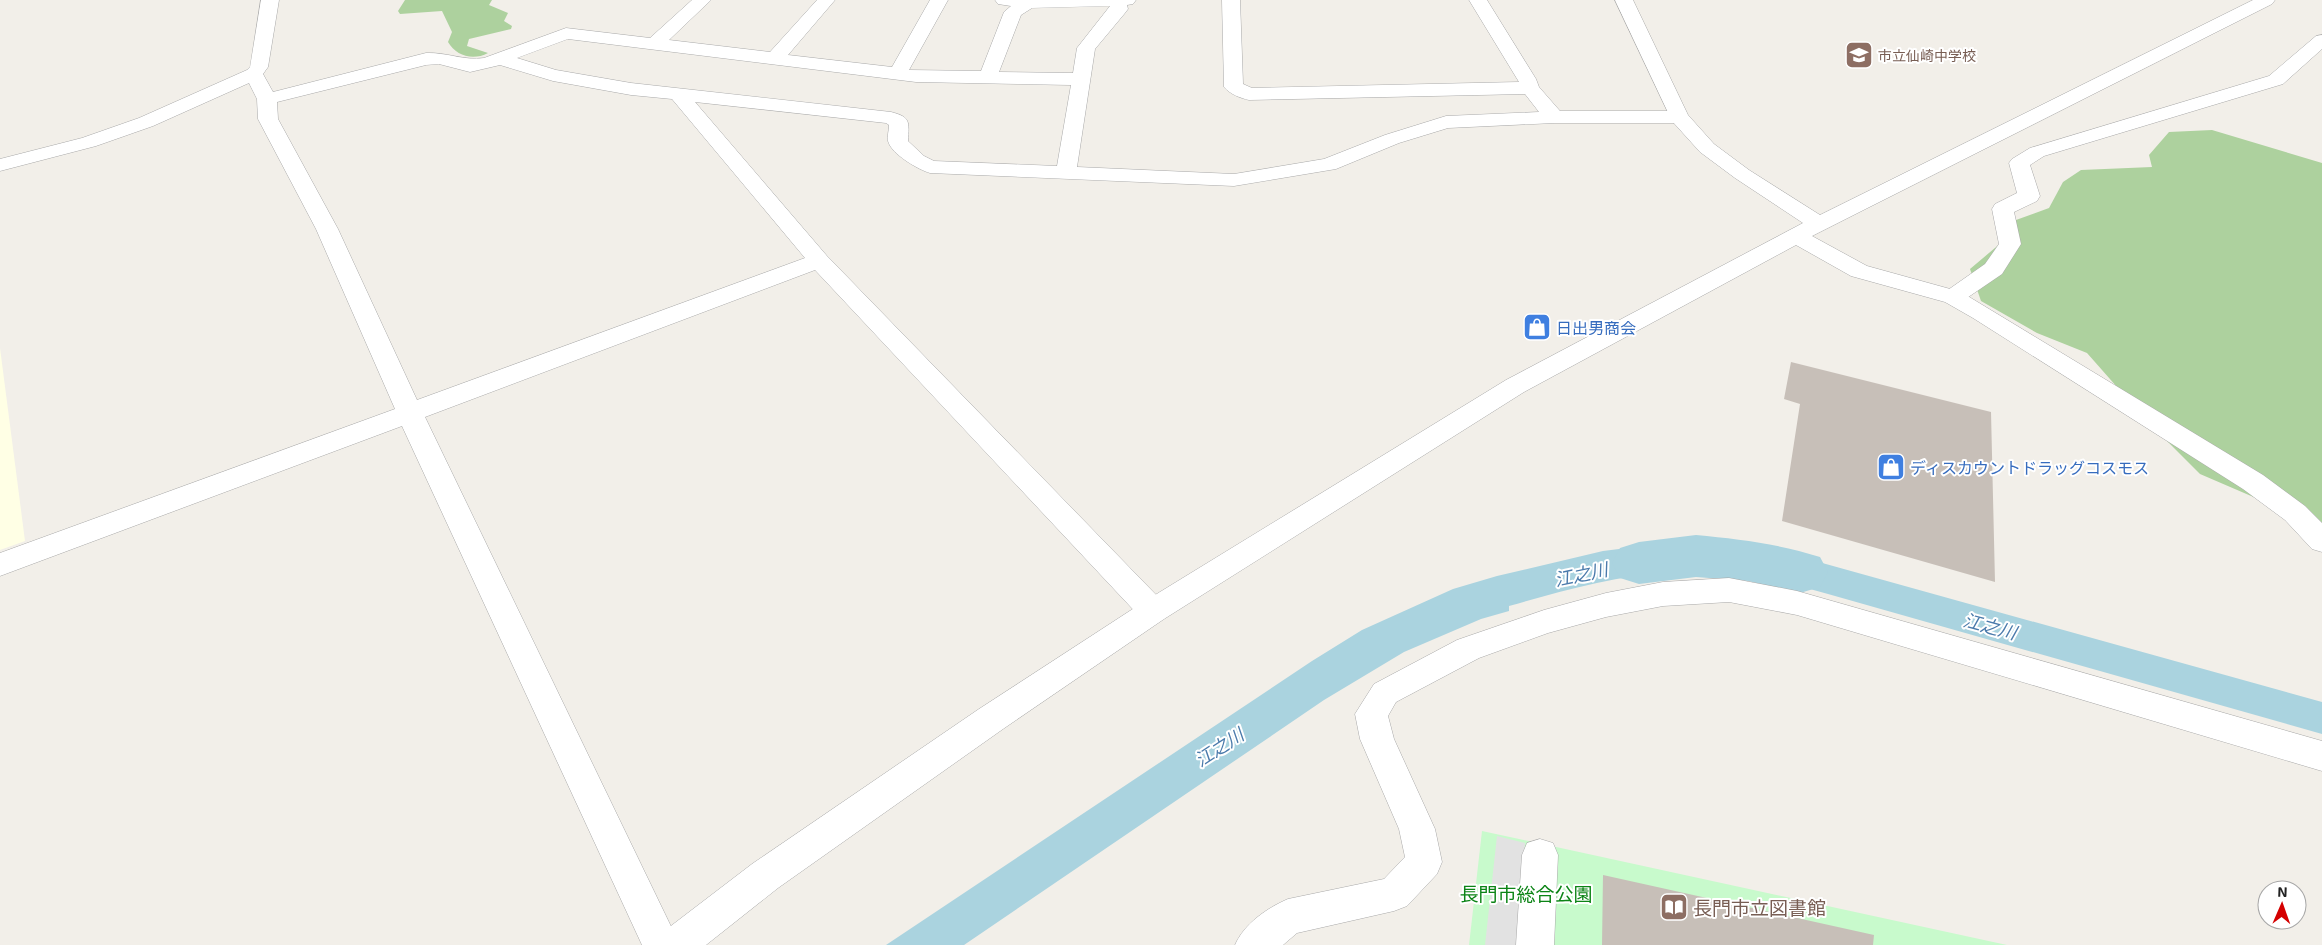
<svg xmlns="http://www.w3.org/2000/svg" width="2322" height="945" font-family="'Exo 2','Noto Sans JP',sans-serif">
<rect width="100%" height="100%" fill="#f2efe9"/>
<!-- education -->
<path fill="#ffffe5" d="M 0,348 L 25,541 L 0,550 Z"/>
<!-- forest -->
<path fill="#add19e" d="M 405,0 L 492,0 L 489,5 L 508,13 L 504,21 L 512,26 L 511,29 L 469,39 L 467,46 L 488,53 C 473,61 456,56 448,42 L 452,32 L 442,11 L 400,14 L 398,11 Z
M 2212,130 L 2322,163 L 2322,532 L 2272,505 L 2200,474 L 2147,421 L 2087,353 L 2037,333 L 1981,301 L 1970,269 L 2002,242 L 2016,220 L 2049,208 L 2063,182 L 2081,170 L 2152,167 L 2149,155 L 2169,132 Z"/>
<!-- park -->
<path fill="#c8facc" d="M 1482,831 L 2007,945 L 1469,945 Z"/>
<!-- parking -->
<path fill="#e2e2e2" d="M 1497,836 L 1525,843 L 1517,945 L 1485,945 Z"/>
<!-- water -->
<path fill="#aad3df" d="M 1706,542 L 1713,574 C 1699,574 1685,573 1671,573 C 1616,575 1562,591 1509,606 L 1509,611 L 1481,619 L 1404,652 L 1324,700 L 964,945 L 886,945 L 1312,661 L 1362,630 L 1453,589 L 1497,576 L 1603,551 L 1659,544 Z
M 1726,545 L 1758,547 L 1790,554 L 2322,702 L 2322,734 L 1828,594 L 1781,581 L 1736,575 Z"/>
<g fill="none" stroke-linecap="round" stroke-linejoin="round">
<!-- river -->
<path fill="#aad3df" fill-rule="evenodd" d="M 1696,535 C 1739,539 1779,544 1820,557 L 1828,572 L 1820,587 L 1800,593 L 1748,581 L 1696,577 L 1639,584 L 1620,578 L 1612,563 L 1620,548 L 1639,542 Z"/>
</g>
<!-- building -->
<path fill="#c7bfb8" d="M 1791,362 L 1991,412 L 1995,582 L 1782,521 L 1800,404 L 1784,399 Z
M 1603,875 L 1874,935 L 1873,945 L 1602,945 Z"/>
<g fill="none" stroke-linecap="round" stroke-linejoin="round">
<!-- minor casing -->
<g stroke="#a9a9a9" stroke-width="1">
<path id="minor" d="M 261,0 L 279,0 L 268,67 L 263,74 L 273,92 L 426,53 C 446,52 464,61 484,58 L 566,28 L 650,38 L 692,0 L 711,0 L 669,40 L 770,52 L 817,0 L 835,0 L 788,55 L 892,67 L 930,0 L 948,0 L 909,70 L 981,71 L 1004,12 L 1011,6 L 998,4 L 995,0 L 1136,0 L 1133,4 L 1127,5 L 1128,9 L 1125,13 L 1095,49 L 1077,167 L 1234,174 L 1324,159 L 1385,135 L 1446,116 L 1539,112 L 1525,94 L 1249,100 C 1240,98 1230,94 1224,87 L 1222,0 L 1240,0 L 1243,84 L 1252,88 L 1519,82 L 1469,0 L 1487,0 L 1536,79 L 1539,87 L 1560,111 L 1679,111 L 1686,113 L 1689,117 L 1686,121 L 1679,123 L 1554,123 L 1448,128 L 1399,143 L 1336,169 L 1234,186 L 930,173 C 919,170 891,154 888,141 C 887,137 889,130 889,125 L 886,123 L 695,102 L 827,256 L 1164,603 L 1168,611 L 1164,619 L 1153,623 L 1142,619 L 815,270 L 425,417 L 680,945 L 642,945 L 402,426 L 0,576 L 0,553 L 395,409 L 316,229 L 258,119 L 257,99 L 249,83 L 153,126 L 96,146 L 0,171 L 0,159 L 82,138 L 139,118 L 247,70 L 250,67 ZM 1110,6 L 1077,48 L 1073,73 L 999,72 L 1021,15 L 1032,8 ZM 568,39 L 916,82 L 1071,85 L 1057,166 L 934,161 L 924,156 L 908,141 C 909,122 911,117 891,112 L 631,83 L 556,70 L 517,58 ZM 439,64 L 470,72 L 500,65 L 553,81 L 631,95 L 672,99 L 805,258 L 417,400 L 338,229 L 278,119 L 277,102 L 426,65 Z
M 2322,35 L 2322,49 L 2283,84 L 2044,156 L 2030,165 L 2040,196 L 2037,201 L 2014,212 L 2021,244 L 2002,274 L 1961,302 L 1953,304 L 1945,302 L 1941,297 L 1945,292 L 1985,264 L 1999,244 L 1992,209 L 1995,204 L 2017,193 L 2009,163 L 2012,159 L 2030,148 L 2269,76 L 2316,36 Z
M 1729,578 L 1797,591 L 2322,741 L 2322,771 L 1797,615 L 1729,602 L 1663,606 L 1606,617 L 1548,633 L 1479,658 L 1396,702 L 1388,716 L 1394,739 L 1435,829 L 1442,862 L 1437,874 L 1407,906 L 1394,911 L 1297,933 L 1283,945 L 1235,945 C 1244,924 1267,908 1288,899 L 1384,879 L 1405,857 L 1399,829 L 1360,739 L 1355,714 L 1374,684 L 1457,640 L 1544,610 L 1606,593 L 1663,582 Z
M 1540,839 L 1553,843 L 1558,855 L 1554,945 L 1516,945 L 1522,855 L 1527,843 Z"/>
</g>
<!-- tertiary casing -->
<g stroke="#a9a9a9" stroke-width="1">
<path id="tertiary" d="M 1615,0 L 1633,0 L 1688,115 L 1714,144 L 1749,170 L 1820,215 L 2253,0 L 2275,0 L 2272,4 L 1812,236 L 1867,266 L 1961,292 L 2263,475 L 2305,506 L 2322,523 L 2322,552 L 2312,549 L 2285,520 L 2243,489 L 1973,318 L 1945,302 L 1851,276 L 1796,245 L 1524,392 L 1164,619 L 1003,729 L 778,888 L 706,945 L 657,945 L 663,932 L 752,864 L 979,709 L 1142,603 L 1506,380 L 1803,223 L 1735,178 L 1700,152 L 1672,121 Z"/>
</g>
<!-- minor -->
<use href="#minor" fill="#fff" fill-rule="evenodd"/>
<!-- tertiary -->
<use href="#tertiary" fill="#fff" fill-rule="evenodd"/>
</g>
<!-- icons -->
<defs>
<g id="school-square" transform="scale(1.4375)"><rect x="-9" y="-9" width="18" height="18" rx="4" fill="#8d6e63" stroke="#fff"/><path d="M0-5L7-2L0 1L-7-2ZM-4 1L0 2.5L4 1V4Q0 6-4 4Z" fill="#fff"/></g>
<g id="shop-square" transform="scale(1.4375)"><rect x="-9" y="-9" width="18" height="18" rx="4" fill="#3f7fe0" stroke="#fff"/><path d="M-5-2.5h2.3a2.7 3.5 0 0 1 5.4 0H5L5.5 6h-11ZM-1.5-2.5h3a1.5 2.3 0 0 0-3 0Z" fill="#fff"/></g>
<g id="library-square" transform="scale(1.4375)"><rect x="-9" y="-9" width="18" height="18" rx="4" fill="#8d6e63" stroke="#fff"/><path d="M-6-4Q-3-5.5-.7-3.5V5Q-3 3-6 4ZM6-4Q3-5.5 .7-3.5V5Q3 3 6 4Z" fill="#fff"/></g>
</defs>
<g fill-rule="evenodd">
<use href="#school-square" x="1859" y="55"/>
<use href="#shop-square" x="1537" y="327"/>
<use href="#shop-square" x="1891" y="467"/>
<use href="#library-square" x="1674" y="907"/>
</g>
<g text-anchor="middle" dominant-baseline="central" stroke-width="4" stroke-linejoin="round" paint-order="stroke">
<!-- far-education labels -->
<g font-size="14" fill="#785e54" stroke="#fff" text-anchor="start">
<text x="1878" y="55">市立仙崎中学校</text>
</g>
<!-- shop labels -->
<g font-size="16" fill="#366cbe" stroke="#fff" text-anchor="start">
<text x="1556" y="327">日出男商会</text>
<text x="1910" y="467">ディスカウントドラッグコスモス</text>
</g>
<!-- water labels -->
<g font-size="18" font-style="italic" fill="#4a7aab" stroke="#fff">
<text transform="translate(1581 574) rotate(-12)">江之川</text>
<text transform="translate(1990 626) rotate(15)">江之川</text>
<text transform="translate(1219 747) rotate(-33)">江之川</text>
</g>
<!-- near-park labels -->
<g font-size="19" fill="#0c8416" stroke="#fff">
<text x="1526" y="893">長門市総合公園</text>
</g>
<!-- near-education labels -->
<g font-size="19" fill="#785e54" stroke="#fff" text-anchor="start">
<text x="1693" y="907">長門市立図書館</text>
</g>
</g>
<!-- north arrow -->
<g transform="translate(2282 905) rotate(2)"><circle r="24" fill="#ffffff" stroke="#a7a7a7"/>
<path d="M0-4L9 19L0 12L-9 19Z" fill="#d40000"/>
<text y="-8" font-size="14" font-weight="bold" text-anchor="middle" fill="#222222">N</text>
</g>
</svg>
